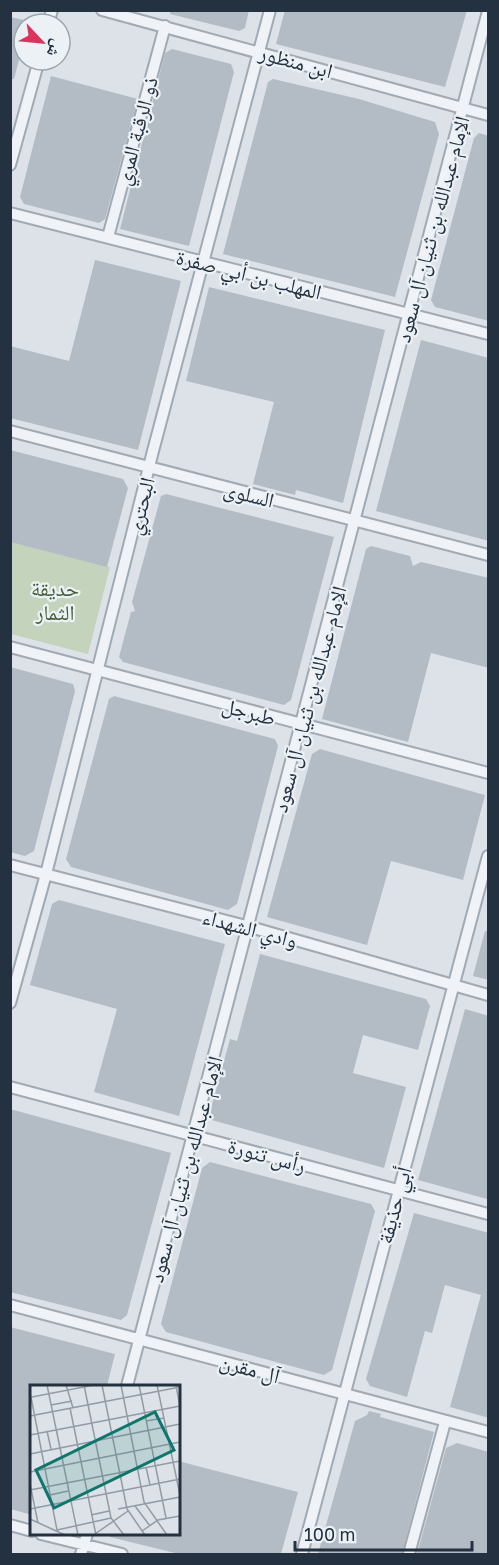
<svg xmlns="http://www.w3.org/2000/svg" width="499" height="1565" font-family="'Golos Text','Noto Naskh Arabic',sans-serif">
<rect width="100%" height="100%" fill="#dce2e8"/>
<!-- green -->
<path fill="#c4d3bc" d="M 10,542 L 110,567 L 88,654 L 11,634 Z"/>
<!-- building -->
<path fill="#b3bcc5" d="M 171,10 L 249,10 L 245,28 L 239,31 L 170,14 Z
M 285,10 L 467,10 L 445,87 L 276,44 Z
M 10,17 L 24,20 L 24,41 L 14,79 L 10,79 Z
M 172,49 L 231,64 L 234,72 L 189,246 L 120,229 L 165,53 Z
M 51,76 L 138,99 L 105,219 L 99,223 L 24,204 L 20,197 Z
M 273,79 L 359,99 L 435,122 L 439,134 L 395,297 L 223,254 L 268,82 Z
M 479,133 L 489,136 L 489,321 L 435,307 L 431,300 L 474,138 Z
M 95,260 L 181,281 L 138,450 L 10,418 L 10,346 L 69,361 Z
M 209,287 L 385,330 L 343,503 L 296,490 L 295,495 L 253,484 L 274,402 L 186,381 Z
M 421,340 L 489,358 L 489,541 L 376,511 Z
M 10,450 L 123,479 L 128,488 L 107,567 L 10,542 Z
M 166,494 L 334,537 L 291,700 L 284,705 L 123,662 L 119,657 L 131,612 L 135,611 L 132,602 L 161,496 Z
M 371,546 L 410,556 L 413,566 L 421,562 L 489,578 L 489,668 L 431,653 L 408,742 L 322,719 L 366,549 Z
M 10,667 L 73,684 L 75,691 L 34,851 L 25,856 L 10,852 Z
M 114,696 L 275,739 L 278,746 L 237,904 L 228,910 L 71,867 L 66,859 L 109,699 Z
M 320,749 L 485,795 L 463,880 L 391,861 L 367,945 L 267,917 L 312,754 Z
M 59,900 L 225,944 L 179,1116 L 94,1092 L 117,1009 L 30,985 L 52,904 Z
M 485,931 L 489,931 L 489,980 L 473,976 Z
M 260,954 L 426,999 L 430,1006 L 418,1050 L 363,1035 L 353,1073 L 406,1087 L 384,1168 L 208,1119 L 230,1039 L 237,1041 Z
M 465,1009 L 489,1016 L 487,1199 L 418,1180 Z
M 10,1109 L 171,1153 L 127,1315 L 121,1320 L 10,1292 Z
M 210,1162 L 371,1204 L 375,1211 L 332,1370 L 324,1375 L 166,1332 L 161,1324 L 202,1168 Z
M 414,1213 L 489,1233 L 489,1418 L 450,1407 L 481,1295 L 445,1285 L 432,1333 L 425,1331 L 407,1397 L 370,1386 L 366,1379 Z
M 10,1327 L 115,1354 L 107,1386 L 32,1386 L 32,1515 L 10,1509 Z
M 369,1411 L 381,1414 L 380,1417 L 434,1432 L 402,1554 L 318,1554 L 355,1421 L 367,1415 Z
M 457,1443 L 489,1452 L 489,1554 L 417,1554 L 446,1448 Z
M 178,1461 L 298,1492 L 281,1554 L 179,1554 L 110,1537 L 110,1533 L 178,1533 Z"/>
<g fill="none" stroke-linecap="round" stroke-linejoin="round">
<!-- minor casing -->
<g stroke="#a1a9b2" stroke-width="14">
<path id="minor" d="M 102,10 L 488,115
M 48,24 L 52,10
M 10,165 L 39,60
M 10,213 L 488,334
M 108,237 L 165,26
M 10,431 L 488,555
M 10,647 L 488,773
M 10,865 L 250,927 L 488,995
M 10,1003 L 46,874 L 153,451 L 270,10
M 10,1087 L 488,1214
M 10,1305 L 488,1432
M 127,1386 L 488,11
M 10,1525 L 32,1531
M 41,1534 L 122,1554
M 81,1554 L 87,1534
M 302,1554 L 488,856
M 409,1554 L 445,1422"/>
</g>
<!-- minor -->
<use href="#minor" stroke="#eff2f6" stroke-width="10"/>
</g>
<g text-anchor="middle" dominant-baseline="central" stroke-width="4.5" stroke-linejoin="round" paint-order="stroke">
<!-- street labels -->
<g font-size="21" fill="#243140" stroke="#ecf1f6">
<text transform="translate(296 61) rotate(15)">ابن منظور</text>
<text transform="translate(136 131) rotate(-75)">ذو الرقبة المري</text>
<text transform="translate(432 229) rotate(-75)">الإمام عبدالله بن ثنيان آل سعود</text>
<text transform="translate(249 274) rotate(14)">المهلب بن أبي صفرة</text>
<text transform="translate(249 494) rotate(14)">السلوى</text>
<text transform="translate(140 506) rotate(-76)">البحتري</text>
<text transform="translate(309 699) rotate(-75)">الإمام عبدالله بن ثنيان آل سعود</text>
<text transform="translate(249 711) rotate(15)">طبرجل</text>
<text transform="translate(250 928) rotate(15)">وادي الشهداء</text>
<text transform="translate(267 1155) rotate(15)">رأس تنورة</text>
<text transform="translate(185 1169) rotate(-75)">الإمام عبدالله بن ثنيان آل سعود</text>
<text transform="translate(394 1205) rotate(-75)">أبي حذيفة</text>
<text transform="translate(250 1368) rotate(15)">آل مقرن</text>
</g>
<!-- park labels -->
<g font-size="21" fill="#3d5d30" stroke="#ecf1f6">
<text x="55" y="588">حديقة<tspan x="55" dy="24">الثمار</tspan></text>
</g>
</g>
<!-- overview -->
<g transform="translate(30 1385)">
<rect width="150" height="150" fill="#dce2e8"/>
<path fill="none" stroke="#929ba5" stroke-width="1.5" d="M 17,0 L 48,150M 36,0 L 43,23M 54,0 L 81,133 L 94,150M 72,0 L 97,124 L 115,150M 91,0 L 114,117 L 137,150M 109,0 L 136,133M 127,0 L 150,110M 146,0 L 150,22M 0,7 L 27,145M 2,12 L 64,0M 21,20 L 42,16M 40,23 L 66,150M 0,31 L 150,2M 116,36 L 134,33M 17,46 L 21,64M 0,50 L 150,21M 0,69 L 150,39M 116,82 L 120,100M 0,87 L 150,57M 0,99 L 8,138M 0,105 L 150,76M 20,110 L 38,106M 105,121 L 120,141M 0,124 L 150,94M 88,124 L 150,112M 61,130 L 79,126M 0,134 L 35,150M 27,145 L 81,133M 112,146 L 128,135 L 150,131M 65,149 L 98,126"/>
<path fill="#0f766e" fill-opacity="0.15" stroke="#0f766e" stroke-width="3" d="M 125,27 L 144,65 L 24,123 L 6,85 Z"/>
<rect width="150" height="150" fill="none" stroke="#243140" stroke-width="3"/>
</g>
<!-- border -->
<rect width="499" height="1565" fill="none" stroke="#243140" stroke-width="24"/>
<!-- north arrow -->
<g transform="translate(42 42) rotate(116)"><circle r="28" fill="#ecf1f6" stroke="#9ca4ad" stroke-width="1.5"/>
<path d="M0-4.5L10 22L0 15L-10 22Z" fill="#dc335e"/>
<text y="-9" font-size="16" font-weight="bold" text-anchor="middle" fill="#243140">ش</text>
</g>
<!-- scale -->
<path d="M295 1541v9h177v-9" fill="none" stroke="#243140" stroke-width="3"/>
<text x="304" y="1541" font-size="18" fill="#243140" stroke="#ecf1f6" stroke-width="4.5" paint-order="stroke">100 m</text>
</svg>
